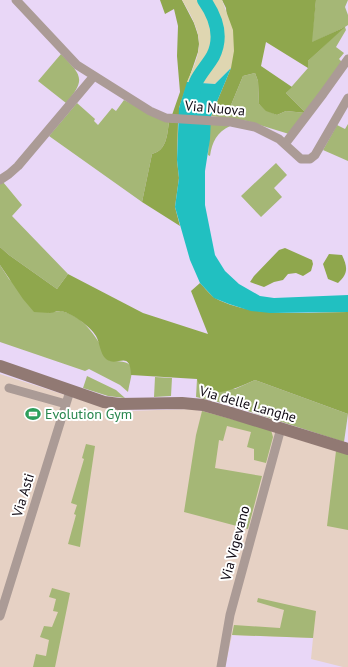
<svg xmlns="http://www.w3.org/2000/svg" width="348" height="667" font-family="'PT Sans',sans-serif">
<rect width="100%" height="100%" fill="#e9d7f7"/>
<!-- industrial -->
<path fill="#e6d1c4" d="M 0,374 L 106,408 L 126,411 L 190,409 L 209,412 L 348,454 L 348,667 L 343,667 L 311,659 L 313,638 L 232,635 L 225,667 L 0,667 Z"/>
<!-- green -->
<path fill="#a5b776" d="M 316,0 L 348,0 L 345,7 L 348,15 L 348,25 L 345,27 L 346,30 L 336,47 L 344,53 L 339,59 L 342,62 L 306,113 L 289,134 L 247,121 L 211,116 L 222,106 L 231,105 L 243,76 L 255,73 L 258,81 L 259,104 L 266,110 L 277,115 L 286,111 L 306,113 L 286,93 L 308,68 L 308,61 L 343,28 L 311,43 Z
M 61,54 C 81,75 87,79 66,103 L 38,81 Z
M 124,100 L 169,122 C 167,135 167,150 152,154 L 142,202 L 49,136 L 77,103 L 95,119 L 94,121 L 98,125 L 112,108 L 116,111 Z
M 210,124 L 230,126 C 217,132 212,142 210,156 L 208,155 Z
M 348,124 L 348,161 L 323,150 L 337,125 L 345,129 Z
M 276,163 L 287,175 L 274,188 L 282,197 L 261,217 L 241,196 Z
M 3,182 L 22,205 L 12,216 L 68,274 L 57,289 L 9,255 L 0,247 L 0,183 Z
M 0,265 L 9,279 L 49,313 C 52,312 57,311 61,311 C 86,316 98,341 110,361 C 139,360 132,370 128,392 L 120,385 L 89,369 L 85,371 L 0,342 Z
M 87,376 L 116,390 L 125,398 L 108,396 L 83,388 Z
M 155,377 L 172,378 L 171,396 L 154,397 Z
M 197,379 L 235,389 L 255,380 L 348,414 L 344,442 L 226,404 L 196,397 Z
M 202,411 L 271,430 L 273,437 L 266,463 L 254,460 L 254,449 L 247,447 L 251,432 L 227,426 L 223,441 L 219,440 L 215,468 L 262,476 L 248,529 L 184,512 L 196,435 Z
M 86,444 L 95,446 L 80,547 L 68,544 L 76,515 L 74,514 L 77,505 L 71,503 L 84,459 L 82,458 Z
M 336,451 L 348,454 L 348,530 L 327,526 Z
M 52,588 L 70,593 L 55,667 L 33,667 L 36,654 L 46,656 L 49,640 L 40,637 L 44,626 L 52,627 L 58,612 L 53,611 L 56,599 L 49,597 Z
M 258,598 L 316,611 L 313,638 L 232,635 L 234,625 L 280,628 L 284,610 L 257,602 Z"/>
<!-- forest -->
<path fill="#8fa74d" d="M 160,0 L 182,0 L 194,23 L 198,35 L 199,44 L 198,52 L 179,108 L 179,115 L 172,115 L 180,92 L 177,56 L 178,26 L 174,9 L 165,14 Z
M 222,0 L 316,0 L 312,42 L 345,27 L 308,61 L 308,68 L 266,42 L 261,66 L 292,87 L 286,93 L 306,113 L 286,111 L 277,115 L 266,111 L 259,104 L 258,81 L 255,73 L 243,76 L 231,105 L 222,106 L 211,116 L 231,68 L 226,8 Z
M 169,122 L 178,123 L 177,160 L 179,178 L 175,207 L 180,226 L 142,202 L 152,154 C 167,150 167,135 169,122 Z
M 0,247 L 9,255 L 57,289 L 68,274 L 143,313 L 208,334 L 191,291 L 200,283 C 205,288 210,295 215,298 C 254,319 306,312 348,312 L 348,414 L 255,380 C 241,386 216,399 202,388 C 200,386 198,382 197,379 L 131,375 C 130,349 117,368 106,359 C 100,354 100,343 96,336 C 91,327 70,311 59,311 C 56,311 53,313 50,313 C 45,313 39,312 34,312 L 23,299 L 0,265 Z
M 285,248 L 312,260 L 313,264 L 311,271 L 303,276 L 296,273 L 288,274 L 283,280 L 274,282 L 264,287 L 250,282 L 254,276 L 279,250 Z
M 329,254 L 342,255 C 348,268 348,274 338,283 L 328,279 L 323,264 Z"/>
<!-- sand -->
<path fill="#dfd6b1" d="M 182,0 L 222,0 L 233,30 L 234,51 L 231,68 L 215,84 L 187,82 C 191,72 196,63 198,53 C 203,35 191,15 182,0 Z"/>
<!-- water -->
<path fill="#21c0c1" d="M 231,68 L 211,116 L 210,139 L 205,171 L 205,205 L 215,255 L 225,271 L 239,284 L 260,296 L 274,298 L 348,295 L 348,312 L 270,313 L 251,311 L 229,304 L 214,298 L 200,283 L 190,260 L 175,207 L 179,178 L 177,160 L 179,108 L 187,82 L 215,84 Z"/>
<g fill="none" stroke-linecap="round" stroke-linejoin="round">
<!-- river -->
<path stroke="#21c0c1" stroke-width="14" d="M 192,101 C 193,95 194,88 196,82 C 200,73 208,65 213,56 C 223,36 216,17 204,0"/>
<!-- street -->
<path stroke="#ab9b96" stroke-width="9" d="M 16,0 L 77,65 L 150,111 L 166,118 L 231,122 L 255,127 L 279,139 L 301,159 L 310,159 L 315,155 L 348,98
M 285,144 L 323,94 L 348,59
M 0,180 L 9,174 L 18,166 L 94,76
M 9,388 L 66,404
M 0,616 L 70,391
M 221,667 L 230,615 L 281,428"/>
<!-- secondary -->
<path stroke="#917973" stroke-width="12" d="M 0,366 L 104,402 L 119,404 L 182,403 L 203,405 L 231,413 L 348,449"/>
</g>
<!-- icons -->
<defs>
<g id="stadium-bare" transform="scale(1.2)"><path d="M0-5a6.5 5 0 1 0 0 10a6.5 5 0 1 0 0-10ZM-3.5-1.8h7v3.6h-7Z" fill="#2e9e5b" stroke="#fff" stroke-width="2.5" paint-order="stroke"/></g>
</defs>
<g fill-rule="evenodd">
<use href="#stadium-bare" x="33" y="414"/>
</g>
<g text-anchor="middle" dominant-baseline="central" stroke-width="4" stroke-linejoin="round" paint-order="stroke">
<!-- street labels -->
<g font-size="14" fill="#0f0913" stroke="#fff">
<text transform="translate(215 108) rotate(5)">Via Nuova</text>
<text transform="translate(248 404) rotate(16)">Via delle Langhe</text>
<text transform="translate(23 495) rotate(-73)">Via Asti</text>
<text transform="translate(235 543) rotate(-75)">Via Vigevano</text>
</g>
<!-- leisure labels -->
<g font-size="14" fill="#27864d" stroke="#fff" text-anchor="start">
<text x="45" y="414">Evolution Gym</text>
</g>
</g>
</svg>
